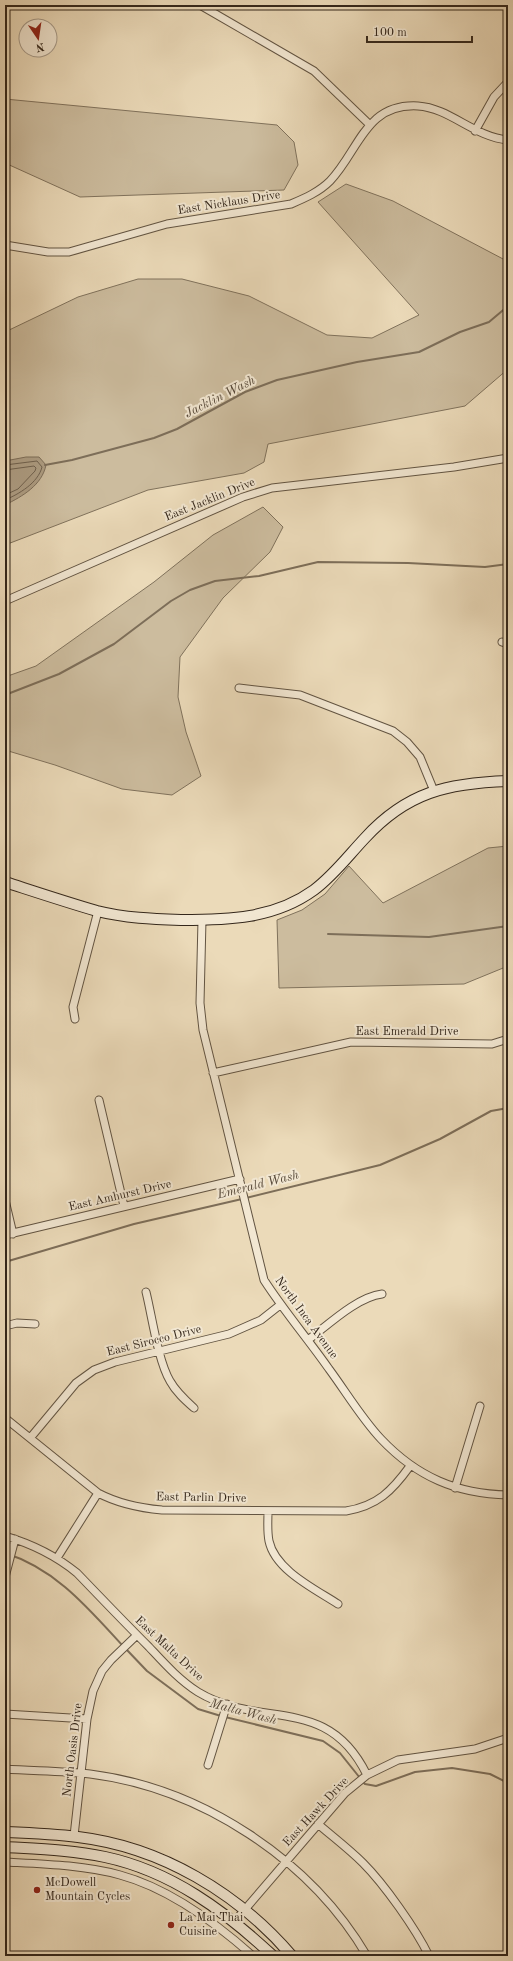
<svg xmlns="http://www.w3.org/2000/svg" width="513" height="1961" font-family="'Old Standard TT',serif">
<rect width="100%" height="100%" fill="#ebdab9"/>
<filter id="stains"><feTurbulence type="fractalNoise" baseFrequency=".005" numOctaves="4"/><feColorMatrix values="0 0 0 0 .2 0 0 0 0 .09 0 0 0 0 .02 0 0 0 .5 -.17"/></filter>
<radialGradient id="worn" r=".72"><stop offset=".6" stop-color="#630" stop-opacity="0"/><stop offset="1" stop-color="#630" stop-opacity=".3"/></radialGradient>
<!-- green -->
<path fill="#ccbc9e" stroke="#80725c" d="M 5,99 L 277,125 L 294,142 L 298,165 L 284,190 L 80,197 L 5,163 Z
M 346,184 L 393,201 L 505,260 L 508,276 L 508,369 L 465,406 L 268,444 L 264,462 L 244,473 L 148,490 L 5,545 L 5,332 L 78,297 L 138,279 L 182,279 L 249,296 L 327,335 L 372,338 L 419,315 L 318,202 Z
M 263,507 L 283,527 L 270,552 L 223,598 L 180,657 L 178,697 L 186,732 L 201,776 L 172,795 L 122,789 L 55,765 L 5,750 L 5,677 L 36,666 L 154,582 L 213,535 Z
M 508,846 L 508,966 L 464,984 L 279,988 L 277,920 L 302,910 L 325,894 L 349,866 L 383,903 L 488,848 Z"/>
<!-- water -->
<path fill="#ad9d83" stroke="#7d6e59" d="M 26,457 L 39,457 L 46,465 C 42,485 23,496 5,505 L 5,461 Z"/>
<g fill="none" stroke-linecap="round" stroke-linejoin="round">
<!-- shore -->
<path stroke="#70624f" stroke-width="1" d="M 5,465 L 37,461 L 42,467 C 38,483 19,494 5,500
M 5,470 L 34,466 L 36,468 L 35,471 L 18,489 L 5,495"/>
<!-- stream -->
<path stroke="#7d6e59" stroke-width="2" d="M 45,465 L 72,460 L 154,438 L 177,429 L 245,392 L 277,380 L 357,362 L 419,352 L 460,332 L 489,322 L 508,306
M 5,695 L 59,674 L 114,644 L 171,601 L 190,590 L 215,581 L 259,576 L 318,562 L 408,563 L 485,567 L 508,564
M 328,934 L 429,937 L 508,926
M 246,1198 L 380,1165 L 440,1139 L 491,1111 L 508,1108
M 5,1262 L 134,1224 L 242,1199
M 5,1553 C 56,1569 88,1608 123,1646
M 126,1649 L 147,1671 L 198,1709 L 221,1716
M 225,1717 L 323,1741 L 340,1753 L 360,1778
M 363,1782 L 365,1784 L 376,1786 L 415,1772 L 452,1768 L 490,1774 L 508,1783"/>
<!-- street casing -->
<g stroke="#625442" stroke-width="9">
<path id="street" d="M 200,5 L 314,71 L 369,124
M 475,131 L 494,97 L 508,82
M 5,245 L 48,252 L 69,252 L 167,224 L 291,204 C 305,198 319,192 330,181 C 359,151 365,103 418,106 C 450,108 474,137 508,140
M 5,601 L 243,497 L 272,488 L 454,467 L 508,458
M 502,642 L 508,644
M 239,688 L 300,695 L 393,731 L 407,742 L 420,757 L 434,791
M 202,920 L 200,1003 L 203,1030 L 264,1280 C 284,1311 308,1339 329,1369 C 346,1392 362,1419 381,1439 C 417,1477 457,1494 508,1495
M 75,1019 L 73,1007 L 98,911
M 213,1073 L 351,1042 L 492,1044 L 508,1039
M 99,1100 L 124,1206
M 5,1200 L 13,1234
M 5,1235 L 240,1179
M 146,1292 C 152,1316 158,1361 170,1381 C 176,1392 185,1400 194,1408
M 5,1326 L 17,1323 L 35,1324
M 308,1340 C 328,1325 357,1297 382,1294
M 5,1418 L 98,1493 C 119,1504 139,1508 162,1510 L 346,1511 C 377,1506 392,1491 410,1466
M 31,1437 L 76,1383 L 94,1370 L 115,1362 L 229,1334 L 261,1320 L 280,1305
M 455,1488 L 480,1406
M 268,1511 C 268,1521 267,1531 269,1541 C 275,1570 315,1589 338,1604
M 5,1536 C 32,1544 55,1555 77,1573 C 101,1598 125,1623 149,1647 C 164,1663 179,1680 198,1692 C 261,1730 327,1693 367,1775
M 57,1558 L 98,1493
M 5,1577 L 15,1539
M 5,1714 L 87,1719
M 208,1765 L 227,1704
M 5,1769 C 33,1771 62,1771 90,1774 C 201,1788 310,1859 367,1956
M 318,1824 C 333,1837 349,1849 363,1863 C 384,1884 416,1929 429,1956
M 74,1836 L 87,1719 L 93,1691 L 102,1671 L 111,1660 L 137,1635
M 5,1862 C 43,1864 83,1865 120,1875 C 168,1888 217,1924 253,1956
M 235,1921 L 345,1793 L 367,1775 L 398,1760 L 475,1749 L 508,1738"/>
</g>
<!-- secondary casing -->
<g stroke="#34271b" stroke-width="12">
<path id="secondary" d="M 5,882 C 36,892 66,902 97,911 C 125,918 153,919 181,920 C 228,920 274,919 314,890 C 334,875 348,856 365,838 C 407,792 448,783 508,781
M 5,1832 C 29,1833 54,1834 78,1837 C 161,1847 238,1893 292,1956
M 5,1847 C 38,1849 72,1850 105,1857 C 171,1871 225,1911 273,1956"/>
</g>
<!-- street -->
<use href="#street" stroke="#f2e7d2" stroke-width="7"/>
<!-- secondary -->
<use href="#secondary" stroke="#f2e7d2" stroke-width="10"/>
</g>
<!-- markers -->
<g fill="#8f2418" stroke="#f2e7d2" stroke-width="1.5">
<circle cx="37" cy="1890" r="4"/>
<circle cx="171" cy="1925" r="4"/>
</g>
<g text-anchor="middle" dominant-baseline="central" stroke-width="4" stroke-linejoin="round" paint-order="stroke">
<!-- street labels -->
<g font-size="12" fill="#34271b" stroke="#f2e7d2">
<text transform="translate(229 203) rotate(-9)">East Nicklaus Drive</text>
<text transform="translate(210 500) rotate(-22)">East Jacklin Drive</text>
<text x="407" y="1032">East Emerald Drive</text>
<text transform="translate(120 1196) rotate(-13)">East Amhurst Drive</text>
<text transform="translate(306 1318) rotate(54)">North Inca Avenue</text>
<text transform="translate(154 1341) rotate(-14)">East Sirocco Drive</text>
<text transform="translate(201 1498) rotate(1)">East Parlin Drive</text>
<text transform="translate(169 1649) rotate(43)">East Malta Drive</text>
<text transform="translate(73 1750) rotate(-83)">North Oasis Drive</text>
<text transform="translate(316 1812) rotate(-47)">East Hawk Drive</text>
</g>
<!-- poi labels -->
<g font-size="12" fill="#34271b" stroke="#f2e7d2" text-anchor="start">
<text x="45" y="1883">McDowell<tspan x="45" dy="14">Mountain Cycles</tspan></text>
<text x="179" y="1918">La Mai Thai<tspan x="179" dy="14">Cuisine</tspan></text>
</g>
<!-- water labels -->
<g font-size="13" font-style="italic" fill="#584a3a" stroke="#f2e7d2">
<text transform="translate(220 397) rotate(-27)">Jacklin Wash</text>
<text transform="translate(258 1185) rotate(-14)">Emerald Wash</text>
<text transform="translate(243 1712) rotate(15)">Malta Wash</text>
</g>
</g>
<!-- margin -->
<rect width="513" height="1961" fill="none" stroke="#ebdab9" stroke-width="20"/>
<rect x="6" y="6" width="501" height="1949" fill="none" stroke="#34271b" stroke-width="2"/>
<rect x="10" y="10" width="493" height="1941" fill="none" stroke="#34271b"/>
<!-- north arrow -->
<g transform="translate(38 38) rotate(167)"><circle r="19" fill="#f2e7d2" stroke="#a69a89"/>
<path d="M0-3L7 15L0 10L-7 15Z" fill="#8f2418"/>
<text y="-6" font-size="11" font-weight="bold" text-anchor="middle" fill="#34271b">N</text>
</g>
<!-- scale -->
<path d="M367 36v6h105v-6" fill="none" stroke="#34271b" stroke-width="2"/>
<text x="373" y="36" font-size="12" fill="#34271b" stroke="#f2e7d2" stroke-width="3" paint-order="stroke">100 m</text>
<rect width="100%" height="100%" filter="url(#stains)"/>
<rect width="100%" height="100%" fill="url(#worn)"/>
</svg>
